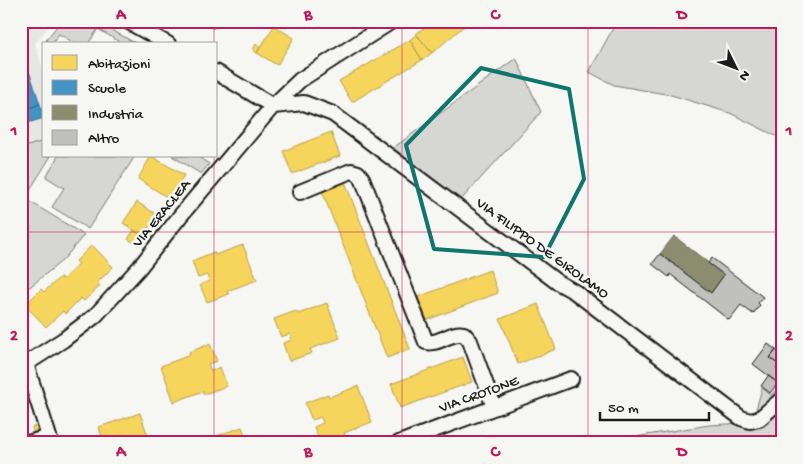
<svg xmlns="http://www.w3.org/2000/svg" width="803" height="464" font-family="'Gochi Hand',sans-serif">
<rect width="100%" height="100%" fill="#f6f6f2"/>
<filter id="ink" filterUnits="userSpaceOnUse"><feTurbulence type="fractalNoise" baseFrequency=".02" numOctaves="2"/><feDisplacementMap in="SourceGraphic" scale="10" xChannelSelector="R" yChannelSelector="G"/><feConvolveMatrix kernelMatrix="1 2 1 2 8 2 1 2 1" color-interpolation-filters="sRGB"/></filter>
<g filter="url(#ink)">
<!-- built -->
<path fill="#e6e6e2" d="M 21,21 L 53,21 L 35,44 L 44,72 L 44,141 L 21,148 Z"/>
<!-- green -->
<path fill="#d6d6d2" stroke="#797977" d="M 61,21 L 95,21 L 137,44 L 123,44 L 98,29 L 88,44 L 76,44 L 59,34 L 52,44 L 50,44 L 46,40 Z
M 617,21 L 782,21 L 782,139 L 730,113 L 671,95 L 614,85 L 589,72 Z
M 516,58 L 541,112 L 461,200 L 393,148 Z
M 44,141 L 44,156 L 51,156 L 26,196 L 21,201 L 21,148 Z
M 58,156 L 135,156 L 88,229 L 52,207 L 64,188 L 46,177 Z
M 172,156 L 197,156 L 209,164 L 201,174 Z
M 29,201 L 84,235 L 63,260 L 21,294 L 21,210 Z
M 782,383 L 782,443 L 535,443 L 540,438 L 555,442 L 580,439 L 603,442 L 709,425 L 744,423 L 755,413 L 762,388 L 771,395 Z"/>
<!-- homes -->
<path fill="#f6d55c" stroke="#b59e49" d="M 202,21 L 218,21 L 213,29 Z
M 316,21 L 327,21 L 323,26 Z
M 432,21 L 470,21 L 432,53 L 416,34 Z
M 274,26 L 294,38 L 277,65 L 257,53 Z
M 416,34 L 432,53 L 422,60 L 410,40 Z
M 410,40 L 422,60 L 352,102 L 339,81 Z
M 256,44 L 260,47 L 257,53 L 253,50 Z
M 331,132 L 340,156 L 292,174 L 283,151 Z
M 151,156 L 184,175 L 170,199 L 138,179 Z
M 345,182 L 410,349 L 387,358 L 322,191 Z
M 137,202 L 157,215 L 143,236 L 123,223 Z
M 134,230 L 143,236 L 138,245 L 128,239 Z
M 92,245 L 113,267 L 97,283 L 100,286 L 84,301 L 81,298 L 65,314 L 63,311 L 46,327 L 25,305 L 41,289 L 44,292 L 60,277 L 63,279 L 79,264 L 76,261 Z
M 243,245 L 257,280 L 227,291 L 229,294 L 207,302 L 200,285 L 209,281 L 207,275 L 198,278 L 192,261 L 214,252 L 215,255 Z
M 490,270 L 498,293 L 427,320 L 418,297 Z
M 327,303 L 340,338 L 310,349 L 312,353 L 289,361 L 283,343 L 292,340 L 290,334 L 281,337 L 274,319 L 296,311 L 298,314 Z
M 538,304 L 556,349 L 518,364 L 500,319 Z
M 210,344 L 217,361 L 208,364 L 211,371 L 220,367 L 227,386 L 204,394 L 203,391 L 174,402 L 161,366 L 190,355 L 189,352 Z
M 463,357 L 472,382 L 400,408 L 391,384 Z
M 358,386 L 372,422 L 344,433 L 345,436 L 327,443 L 320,443 L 314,427 L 323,423 L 321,417 L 312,420 L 305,403 L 328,394 L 329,397 Z
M 140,413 L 150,442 L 147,443 L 104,443 L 99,427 Z
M 36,426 L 38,433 L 34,434 L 32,427 Z
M 242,427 L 248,443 L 209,443 L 221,438 L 219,435 Z"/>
<!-- schools -->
<path fill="#4393c3" stroke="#376f91" d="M 21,47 L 40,104 L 21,111 Z
M 40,104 L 44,118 L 21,125 L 21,111 Z"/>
<!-- industry -->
<path fill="#8c8c6e" stroke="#6a6a55" d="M 674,236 L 724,275 L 711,293 L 660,254 Z"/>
<!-- building -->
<path fill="#c0c0bd" stroke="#1c1c1c" d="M 660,254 L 711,293 L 724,275 L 708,263 L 712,258 L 763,297 L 758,303 L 760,305 L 753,314 L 741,305 L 729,320 L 670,274 L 669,277 L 652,264 Z
M 768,344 L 776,350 L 770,358 L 779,365 L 776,368 L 782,373 L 782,378 L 778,383 L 753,364 Z
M 776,350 L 782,354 L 782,361 L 779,365 L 770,358 Z
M 768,376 L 778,383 L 770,393 L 761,386 Z"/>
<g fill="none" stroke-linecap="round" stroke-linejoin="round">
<!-- minor casing -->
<g stroke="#1c1c1c" stroke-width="18">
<path id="minor" d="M 127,21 L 168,44
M 216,72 L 273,106
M 273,106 L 304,103 L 333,114 L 557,282 L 575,292 L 741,418 L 750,421 L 759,419 L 782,399
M 300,192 L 351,171 L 358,173 L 362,178 L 426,342 C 440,345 450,331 464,334 L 470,341 L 494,407
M 26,364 L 51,443
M 21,367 L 63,340 L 95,316 L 139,268 L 181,215 L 273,106 L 300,80 L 392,21
M 28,443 L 49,437
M 399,443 L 571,379"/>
</g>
<!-- minor -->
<use href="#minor" stroke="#f6f6f2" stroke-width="14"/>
</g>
</g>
<!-- marked area -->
<path fill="none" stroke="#0f766e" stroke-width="4" stroke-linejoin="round" d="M 481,68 L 569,89 L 584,179 L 544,257 L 434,249 L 406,145 Z"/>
<!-- grid -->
<path fill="none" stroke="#c2185b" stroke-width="1" stroke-opacity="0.55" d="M 214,21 L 214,44M 402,21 L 402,443M 588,21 L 588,443M 214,156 L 214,443M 21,232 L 782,232"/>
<g text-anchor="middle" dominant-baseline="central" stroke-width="5" stroke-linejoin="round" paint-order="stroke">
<!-- street labels -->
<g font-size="15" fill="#1c1c1c" stroke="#f6f6f2">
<text transform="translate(162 214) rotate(-51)">VIA ERACLEA</text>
<text transform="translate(542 249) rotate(36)">VIA FILIPPO DE GIROLAMO</text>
<text transform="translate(479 395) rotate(-20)">VIA CROTONE</text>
</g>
</g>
<!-- margin -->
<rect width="803" height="464" fill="none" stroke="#f6f6f2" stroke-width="55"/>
<!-- legend -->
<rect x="42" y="42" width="175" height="115" fill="#f6f6f2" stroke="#9f9f9c"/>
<rect x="52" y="55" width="25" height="15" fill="#f6d55c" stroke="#9f9f9c"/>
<text x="88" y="68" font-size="15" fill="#1c1c1c">Abitazioni</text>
<rect x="52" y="80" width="25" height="15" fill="#4393c3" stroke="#9f9f9c"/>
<text x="88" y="92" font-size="15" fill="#1c1c1c">Scuole</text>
<rect x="52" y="105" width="25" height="15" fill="#8c8c6e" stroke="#9f9f9c"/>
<text x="88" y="118" font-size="15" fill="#1c1c1c">Industria</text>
<rect x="52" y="130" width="25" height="15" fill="#c0c0bd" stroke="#9f9f9c"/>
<text x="88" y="142" font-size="15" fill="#1c1c1c">Altro</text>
<!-- north arrow -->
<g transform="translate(736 68) rotate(132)" stroke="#f6f6f2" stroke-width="4" paint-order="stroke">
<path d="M0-4L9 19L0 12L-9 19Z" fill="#1c1c1c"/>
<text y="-8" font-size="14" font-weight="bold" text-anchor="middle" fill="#1c1c1c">N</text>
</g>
<!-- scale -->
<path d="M600 412v8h109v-8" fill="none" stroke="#1c1c1c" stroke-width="2.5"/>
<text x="608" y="412" font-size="15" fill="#1c1c1c" stroke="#f6f6f2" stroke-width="4" paint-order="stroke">50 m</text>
<rect x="28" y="28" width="748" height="408" fill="none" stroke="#c2185b" stroke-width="2"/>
<g font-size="16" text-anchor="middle" font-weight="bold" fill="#c2185b">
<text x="121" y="19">A</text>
<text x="308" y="19">B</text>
<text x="495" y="19">C</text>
<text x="682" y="19">D</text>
<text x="14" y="135">1</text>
<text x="789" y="135">1</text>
<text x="14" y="340">2</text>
<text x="789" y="340">2</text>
<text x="121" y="456">A</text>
<text x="308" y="456">B</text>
<text x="495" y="456">C</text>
<text x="682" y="456">D</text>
</g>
</svg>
